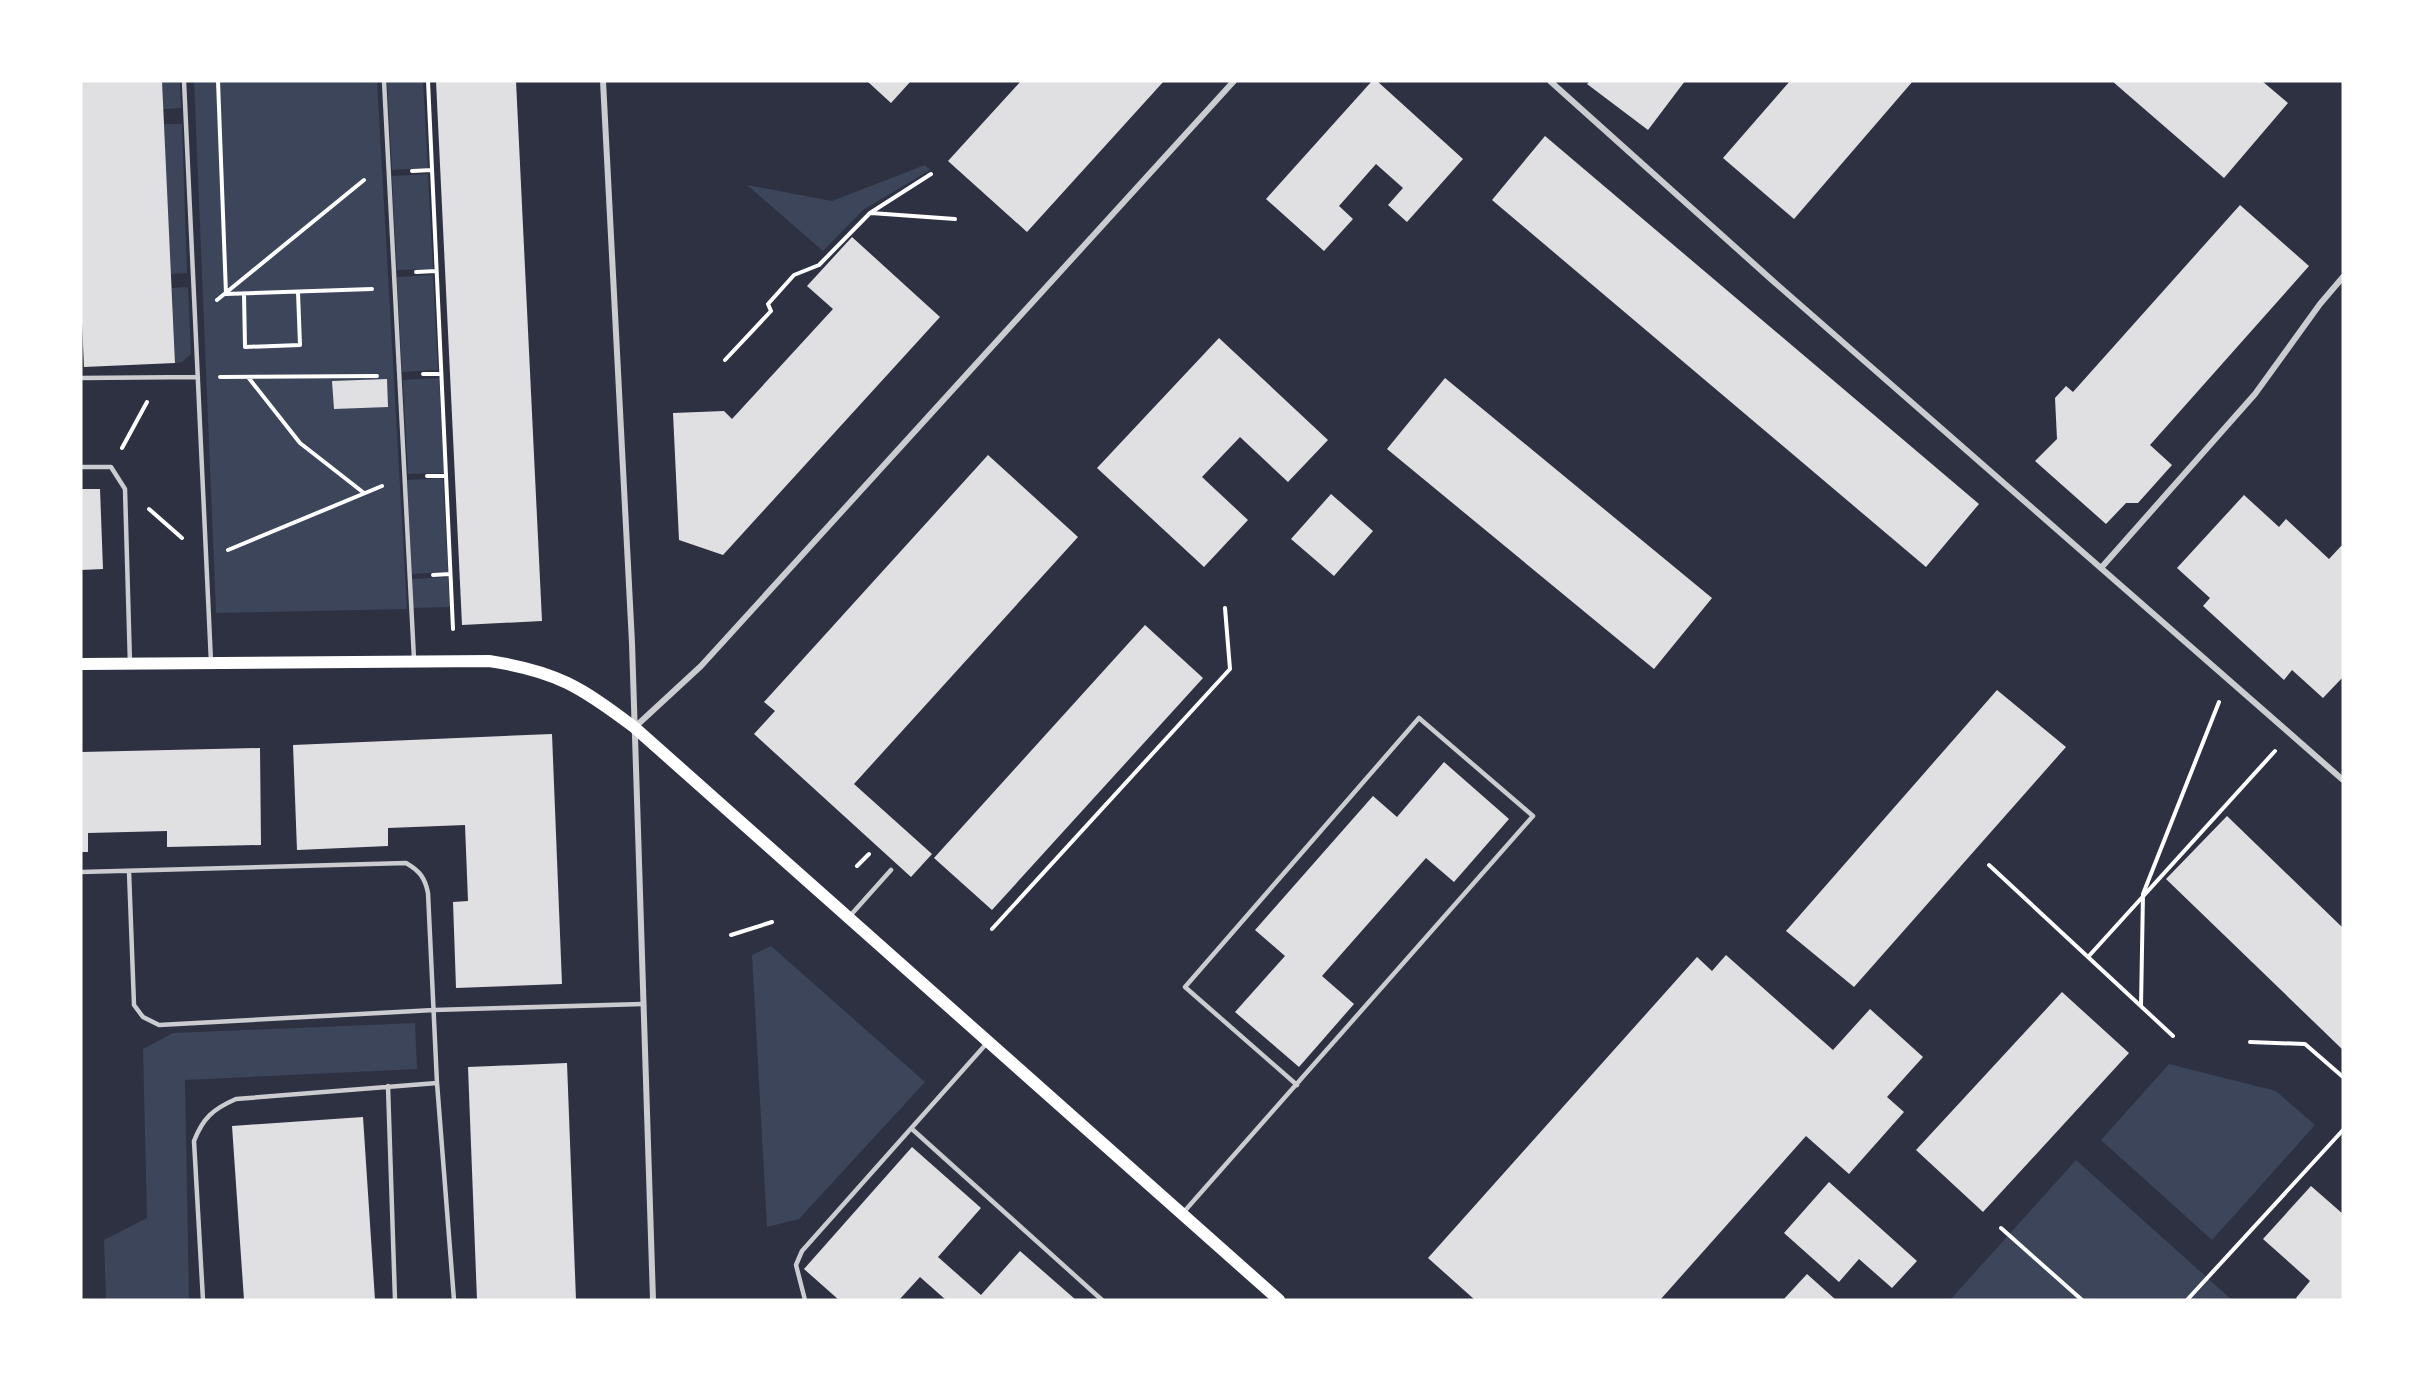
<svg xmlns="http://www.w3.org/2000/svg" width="2424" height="1381" font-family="Merriweather,serif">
<rect width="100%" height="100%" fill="#2d3142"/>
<!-- green -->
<path fill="#3c4559" d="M 162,81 L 180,81 L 181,108 L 163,109 Z
M 194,81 L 377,81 L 407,609 L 216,613 Z
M 387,81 L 423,81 L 428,168 L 392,170 Z
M 164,124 L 182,124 L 187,273 L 170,274 Z
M 925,165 L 930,170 L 863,210 L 823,251 L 747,185 L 832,201 Z
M 428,174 L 433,269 L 397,270 L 392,176 Z
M 433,275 L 438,370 L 402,372 L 397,277 Z
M 188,287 L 191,354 L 182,362 L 175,363 L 172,288 Z
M 439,378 L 444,473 L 408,474 L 403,380 Z
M 443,478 L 448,572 L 412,574 L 407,480 Z
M 448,577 L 450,607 L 413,608 L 412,579 Z
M 771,946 L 925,1082 L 799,1219 L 767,1227 L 752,955 Z
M 415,1023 L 417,1069 L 185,1080 L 189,1300 L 106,1300 L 104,1240 L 147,1218 L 143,1049 L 173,1033 Z
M 2169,1064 L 2276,1091 L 2315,1125 L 2212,1240 L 2101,1140 Z
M 2076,1160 L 2232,1300 L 1950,1300 Z"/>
<!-- building -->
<path fill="#e0e0e3" d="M 81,81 L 162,81 L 175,363 L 84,367 L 81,301 Z
M 436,81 L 516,81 L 542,621 L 462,625 Z
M 867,81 L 911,81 L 891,103 Z
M 1021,81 L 1164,81 L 1027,232 L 948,161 Z
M 1372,81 L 1377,81 L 1463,159 L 1407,222 L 1388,205 L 1403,188 L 1376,164 L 1339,206 L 1353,219 L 1324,251 L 1266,199 Z
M 1590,81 L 1685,81 L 1648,130 L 1587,84 Z
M 1790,81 L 1913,81 L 1794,219 L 1723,158 Z
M 2112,81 L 2262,81 L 2288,103 L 2224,178 Z
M 1545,136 L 1979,504 L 1926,567 L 1492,200 Z
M 2240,205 L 2309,266 L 2150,445 L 2172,465 L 2138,503 L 2126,503 L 2106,524 L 2035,461 L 2057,439 L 2055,398 L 2066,386 L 2073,392 Z
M 852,237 L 940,317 L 723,555 L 679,540 L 673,413 L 724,411 L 732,419 L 833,309 L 807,286 Z
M 1219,338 L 1328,440 L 1288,482 L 1240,437 L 1202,477 L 1248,520 L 1204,567 L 1097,468 Z
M 1445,378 L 1712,598 L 1654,669 L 1387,449 Z
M 387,379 L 388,407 L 334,409 L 332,381 Z
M 988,455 L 1078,537 L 854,784 L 932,854 L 911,877 L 754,734 L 775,711 L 764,702 Z
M 81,489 L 100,489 L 103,569 L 81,570 Z
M 1331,494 L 1373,531 L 1334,576 L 1291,539 Z
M 2244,495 L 2279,527 L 2286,519 L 2329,559 L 2343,544 L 2343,677 L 2323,698 L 2292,670 L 2284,680 L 2203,606 L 2210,598 L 2177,568 Z
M 1145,625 L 1203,678 L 992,910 L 934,858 Z
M 1997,690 L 2066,747 L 1854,987 L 1786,931 Z
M 552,734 L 562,984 L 456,988 L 453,902 L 468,901 L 465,825 L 388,828 L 388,846 L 297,850 L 293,745 Z
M 260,748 L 261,845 L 167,847 L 167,831 L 88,833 L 88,852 L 81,852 L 81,752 Z
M 1444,762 L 1509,819 L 1454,882 L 1426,858 L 1322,976 L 1354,1004 L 1299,1067 L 1235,1012 L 1285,956 L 1255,930 L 1373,796 L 1397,817 Z
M 2227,816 L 2343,928 L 2343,1050 L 2166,879 Z
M 1726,955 L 1833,1050 L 1870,1009 L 1923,1057 L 1887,1097 L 1904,1112 L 1849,1174 L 1806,1136 L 1660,1300 L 1475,1300 L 1428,1258 L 1697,957 L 1712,971 Z
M 2062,992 L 2129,1053 L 1983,1212 L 1916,1150 Z
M 567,1063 L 576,1300 L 477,1300 L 468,1067 Z
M 363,1117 L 375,1300 L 244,1300 L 232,1126 Z
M 912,1147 L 981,1208 L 938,1257 L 981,1295 L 1020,1251 L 1076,1300 L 946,1300 L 920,1277 L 899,1300 L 839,1300 L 804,1269 Z
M 1829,1182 L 1917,1261 L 1892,1288 L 1859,1259 L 1839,1282 L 1784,1233 Z
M 2311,1186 L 2343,1214 L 2343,1300 L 2298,1300 L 2296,1298 L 2310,1281 L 2263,1239 Z
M 1807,1274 L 1836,1300 L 1783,1300 Z"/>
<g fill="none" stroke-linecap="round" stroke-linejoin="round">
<!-- path -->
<path stroke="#fff" stroke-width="4" d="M 218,81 L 226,294 L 372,289
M 428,81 L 453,629
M 412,171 L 432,170
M 871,213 L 955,219
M 416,272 L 436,271
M 244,294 L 245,347 L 300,345 L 298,292
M 217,300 L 364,180
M 725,360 L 771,311 L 768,304 L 794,275 L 819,265 L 870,213 L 931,174
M 423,374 L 441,374
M 220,377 L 377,376
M 248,377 L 300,443 L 364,493
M 122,448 L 147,402
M 427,476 L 446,476
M 149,509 L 182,538
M 228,550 L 382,486
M 433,575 L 450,574
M 1989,865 L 2173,1036
M 857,866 L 869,854
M 992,929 L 1230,669 L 1225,608
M 731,935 L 772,922
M 2088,957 L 2275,751
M 2141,1006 L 2143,894 L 2219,702
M 2250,1042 L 2305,1044 L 2343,1077
M 2001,1228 L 2082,1300
M 2187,1300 L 2343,1130"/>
<!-- service -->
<path stroke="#caccd0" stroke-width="4.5" d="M 184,81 L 211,662
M 384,81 L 414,659
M 81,378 L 198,377
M 81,467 L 111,467 L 125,489 L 130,664
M 129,871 L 134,1005 L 143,1017 L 159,1025 L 434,1010 L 643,1004
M 81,872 L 406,863 C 420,871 425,878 428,893 L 437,1083 L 454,1300
M 849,917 L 891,870
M 388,1086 L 395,1300
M 912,1129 L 1102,1300
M 1182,1214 L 1533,816 L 1419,718 L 1185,987 L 1297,1085
M 203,1300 L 194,1141 C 203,1118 213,1109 236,1099 L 437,1083
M 805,1300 L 796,1265 L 802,1251 L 987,1043"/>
<!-- minor -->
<path stroke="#caccd0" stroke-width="6" d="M 603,81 L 632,643 L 653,1300
M 1550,81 L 1773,281 L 2343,780
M 2101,568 L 2255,394 L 2320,304 L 2343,277
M 635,727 L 701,666 L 1234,81"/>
<!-- secondary -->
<path stroke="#fff" stroke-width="12" d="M 81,664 L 489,661 C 556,671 581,687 634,727 L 1279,1300"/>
</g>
<!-- border -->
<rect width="2424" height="1381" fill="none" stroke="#ffffff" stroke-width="165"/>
</svg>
